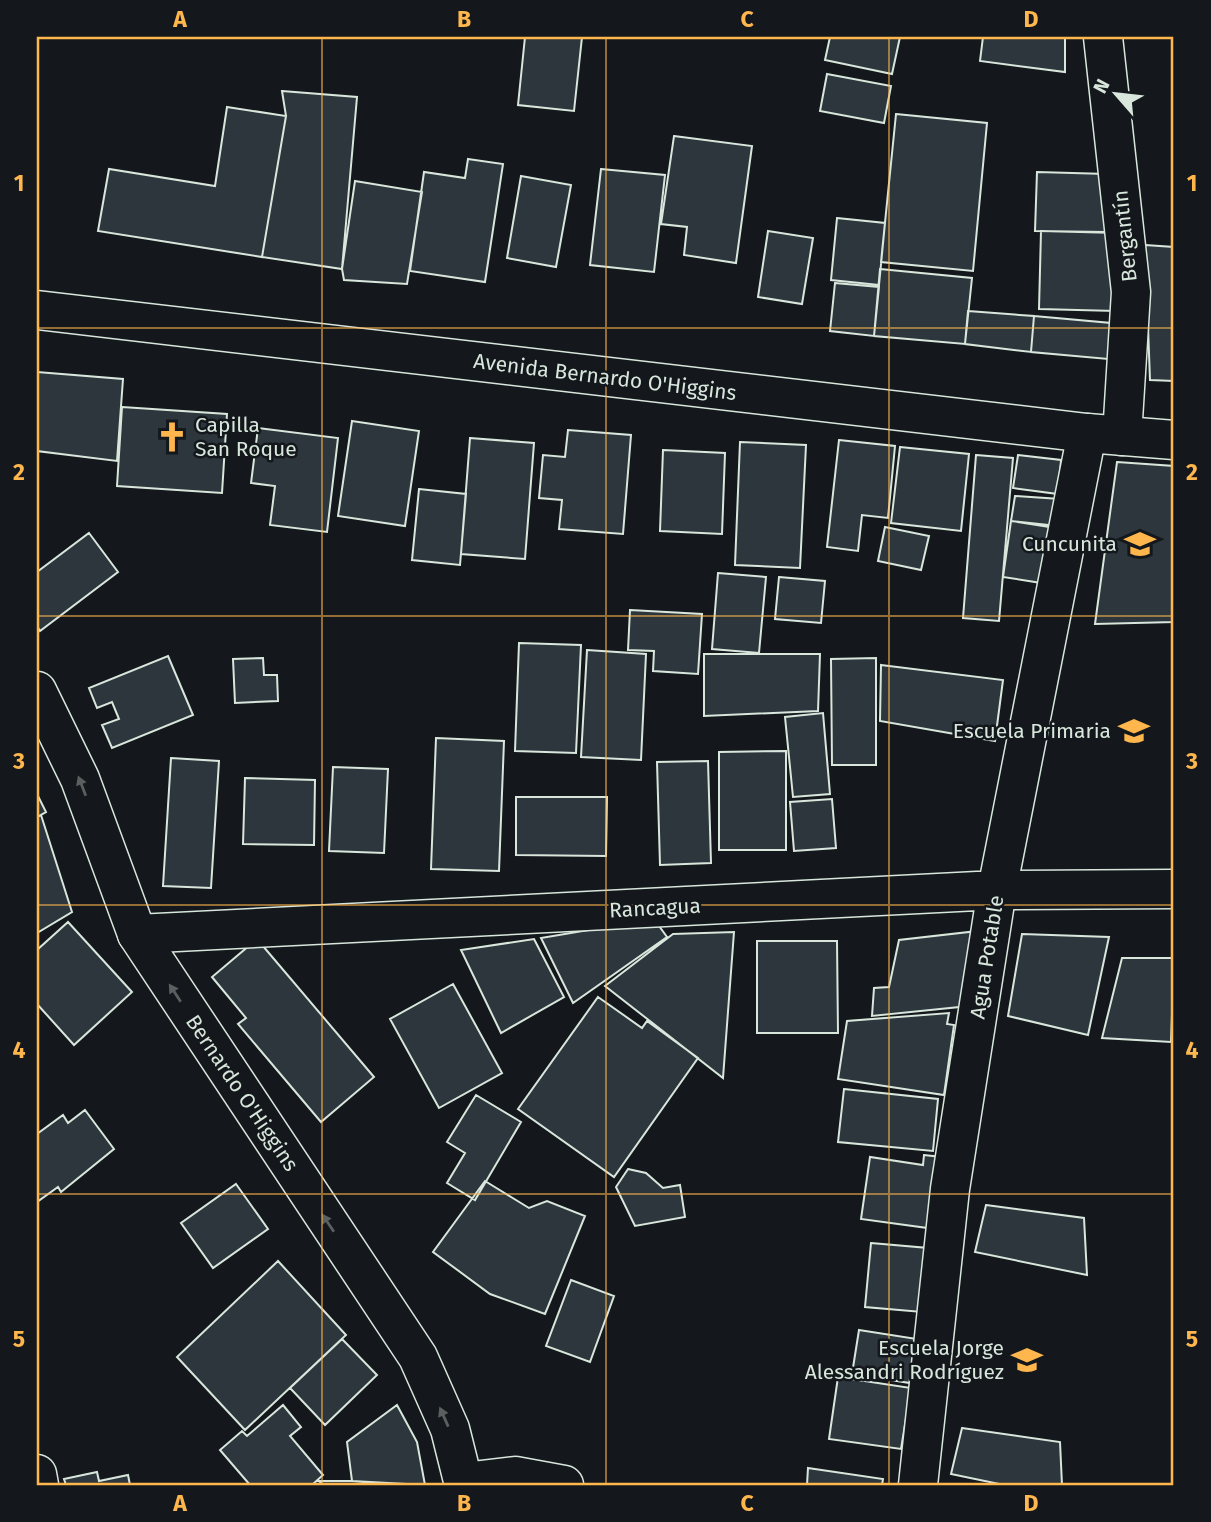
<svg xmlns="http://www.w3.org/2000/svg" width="1211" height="1522" font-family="'Fira Sans',sans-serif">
<rect width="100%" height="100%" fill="#14181c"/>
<!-- building -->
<path fill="#2c363c" stroke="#d8e6dc" stroke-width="2" d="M 525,37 L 582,37 L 574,111 L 518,105 Z
M 830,37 L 900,37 L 892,74 L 825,60 Z
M 983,37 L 1065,37 L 1065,72 L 980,61 Z
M 827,74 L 891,86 L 884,123 L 820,111 Z
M 282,91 L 357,97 L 342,269 L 262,257 L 286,116 Z
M 227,107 L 286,116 L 262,257 L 98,231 L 109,169 L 215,186 Z
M 896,114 L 987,123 L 973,271 L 881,262 Z
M 674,136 L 752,146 L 736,263 L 684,255 L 687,227 L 661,224 Z
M 468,159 L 503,164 L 485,282 L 410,271 L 424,172 L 465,178 Z
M 601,169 L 665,175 L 654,272 L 590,265 Z
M 1037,172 L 1107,174 L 1106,232 L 1035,231 Z
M 521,176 L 571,185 L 556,267 L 507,258 Z
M 355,181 L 422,192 L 407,284 L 344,280 L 342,269 Z
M 837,218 L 885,223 L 879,285 L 831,280 Z
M 768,231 L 813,238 L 802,304 L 758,297 Z
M 1041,231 L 1118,233 L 1116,311 L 1039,309 Z
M 1145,245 L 1174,247 L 1174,381 L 1150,380 Z
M 880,269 L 972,278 L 965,344 L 874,336 Z
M 835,283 L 879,287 L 874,336 L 830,331 Z
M 968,311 L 1034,316 L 1031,352 L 965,344 Z
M 1034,316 L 1111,323 L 1108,359 L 1031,352 Z
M 37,372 L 123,379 L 117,461 L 37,451 Z
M 122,407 L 227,414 L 222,493 L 117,486 Z
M 352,421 L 419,431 L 405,526 L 338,516 Z
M 258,428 L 338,438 L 327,532 L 270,525 L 275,486 L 251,483 Z
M 568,430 L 631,435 L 623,534 L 559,529 L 562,500 L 539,498 L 543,455 L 565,457 Z
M 470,438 L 534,443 L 525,559 L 461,554 Z
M 839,440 L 895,446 L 888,518 L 862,515 L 858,551 L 827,547 Z
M 740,442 L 806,445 L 800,568 L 735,565 Z
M 900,447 L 969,454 L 961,531 L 891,523 Z
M 663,450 L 725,453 L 722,534 L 660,531 Z
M 976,455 L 1013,458 L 999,621 L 963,618 Z
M 1018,455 L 1061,460 L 1058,494 L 1013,488 Z
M 1117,462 L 1174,466 L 1174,622 L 1095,624 Z
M 419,489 L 466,494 L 460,565 L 412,560 Z
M 1015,496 L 1060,499 L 1058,526 L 1011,521 Z
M 1011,521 L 1062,529 L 1054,585 L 1003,577 Z
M 885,527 L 929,536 L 921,570 L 878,561 Z
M 89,533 L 118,572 L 40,631 L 37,626 L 37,572 Z
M 718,573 L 766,577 L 759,653 L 712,649 Z
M 779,577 L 825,581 L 821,623 L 775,619 Z
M 630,610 L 702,614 L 698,674 L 653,671 L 654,651 L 628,650 Z
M 519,643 L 581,645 L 576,753 L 515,751 Z
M 587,650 L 646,654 L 641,760 L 581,757 Z
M 704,654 L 820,654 L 818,711 L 704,716 Z
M 168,656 L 193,715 L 112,748 L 102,725 L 119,719 L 112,702 L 97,708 L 89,688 Z
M 263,658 L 264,675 L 277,675 L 278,701 L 235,703 L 233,659 Z
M 876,658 L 876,765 L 832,765 L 831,659 Z
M 881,665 L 1003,680 L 995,741 L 880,721 Z
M 823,713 L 830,794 L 793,797 L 785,717 Z
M 436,738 L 504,741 L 499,871 L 431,869 Z
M 786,751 L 786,850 L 719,850 L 719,752 Z
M 171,758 L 219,761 L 211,888 L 163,886 Z
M 708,761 L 711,863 L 660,865 L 657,762 Z
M 333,767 L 388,769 L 384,853 L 329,851 Z
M 245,778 L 315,780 L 314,845 L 243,844 Z
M 37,794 L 46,812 L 37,817 Z
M 516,797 L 607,797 L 606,856 L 516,855 Z
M 832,799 L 836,848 L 794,851 L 790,802 Z
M 41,815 L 72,912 L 37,933 L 37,817 Z
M 654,919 L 667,937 L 573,1003 L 541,938 Z
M 68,922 L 132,992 L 74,1045 L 37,1004 L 37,950 Z
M 978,931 L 969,1006 L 872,1016 L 874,988 L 889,987 L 899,940 Z
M 734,932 L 723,1078 L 605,986 L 673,934 Z
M 1022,934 L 1109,937 L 1088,1035 L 1008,1016 Z
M 257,939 L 374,1077 L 321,1122 L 238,1024 L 246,1018 L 212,977 Z
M 534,939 L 564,997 L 501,1033 L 461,950 Z
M 757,941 L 837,941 L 838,1033 L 757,1033 Z
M 1122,958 L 1174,958 L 1171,1042 L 1102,1038 Z
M 453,984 L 502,1073 L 439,1108 L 390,1019 Z
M 598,997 L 642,1028 L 647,1021 L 698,1058 L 614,1177 L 518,1109 Z
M 949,1013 L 947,1024 L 954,1025 L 944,1095 L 838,1079 L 847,1021 Z
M 844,1089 L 938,1099 L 933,1151 L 838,1142 Z
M 476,1095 L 521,1122 L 475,1200 L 447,1183 L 465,1153 L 447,1142 Z
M 85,1110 L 114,1149 L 61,1192 L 58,1187 L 37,1202 L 37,1134 L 63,1115 L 68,1123 Z
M 924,1155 L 941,1157 L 935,1229 L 861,1219 L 870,1157 L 923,1165 Z
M 628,1169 L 646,1173 L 663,1188 L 680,1185 L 685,1217 L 635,1226 L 616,1187 Z
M 485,1181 L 529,1208 L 547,1201 L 585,1216 L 545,1314 L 490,1294 L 433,1252 Z
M 236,1184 L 268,1229 L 213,1268 L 181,1223 Z
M 986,1205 L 1084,1218 L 1087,1275 L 975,1252 Z
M 871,1243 L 928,1248 L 922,1312 L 865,1307 Z
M 278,1261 L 346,1335 L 245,1430 L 177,1357 Z
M 571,1280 L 614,1296 L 590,1362 L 546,1346 Z
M 859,1330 L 917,1339 L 910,1383 L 852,1374 Z
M 342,1339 L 377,1375 L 325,1425 L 290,1388 Z
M 838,1377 L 911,1388 L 901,1449 L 829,1439 Z
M 283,1405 L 301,1427 L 290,1436 L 323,1475 L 312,1485 L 250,1485 L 220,1450 L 242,1431 L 247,1436 Z
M 397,1405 L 417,1442 L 425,1485 L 352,1481 L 347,1442 Z
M 962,1428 L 1060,1442 L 1062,1485 L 1004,1485 L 951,1474 Z
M 808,1468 L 883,1479 L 882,1485 L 807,1485 Z
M 97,1472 L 99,1481 L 128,1475 L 130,1485 L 66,1485 L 64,1479 Z
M 319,1481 L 352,1481 L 399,1485 L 323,1485 Z"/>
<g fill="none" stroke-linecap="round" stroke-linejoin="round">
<!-- minor casing -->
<g stroke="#d8e6dc" stroke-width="41">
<path id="minor" d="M 1103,37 L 1131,292 L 1122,436
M 137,934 L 997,890 L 1174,889
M 464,1482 L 515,1476 L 564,1485
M 918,1485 L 950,1189 L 997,890 L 1087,433"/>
</g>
<!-- major casing -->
<g stroke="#d8e6dc" stroke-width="41">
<path id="major" d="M 37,310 L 1087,433 L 1174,440
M 37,691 L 80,779 L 137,934 L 418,1357 L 450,1429 L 464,1485
M 37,1474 L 39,1485"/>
</g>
<!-- minor -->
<use href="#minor" stroke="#14181c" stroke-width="38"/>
<!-- major -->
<use href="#major" stroke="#14181c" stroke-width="38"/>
</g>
<!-- one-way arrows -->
<defs><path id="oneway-solid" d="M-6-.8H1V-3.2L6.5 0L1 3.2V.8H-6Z" transform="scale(1.75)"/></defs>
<g fill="#59605f">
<use href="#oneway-solid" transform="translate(82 786) rotate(-111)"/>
<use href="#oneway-solid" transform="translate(175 993) rotate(-123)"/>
<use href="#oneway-solid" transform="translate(328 1223) rotate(-124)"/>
<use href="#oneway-solid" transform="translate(444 1417) rotate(-114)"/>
</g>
<!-- grid -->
<path fill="none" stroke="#ffb74d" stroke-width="2" stroke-opacity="0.55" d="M 322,37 L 322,1485M 606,37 L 606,1485M 889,37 L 889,1485M 37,328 L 1174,328M 37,616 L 1174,616M 37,905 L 1174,905M 37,1194 L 1174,1194"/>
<!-- icons -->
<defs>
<g id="church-bare" transform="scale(2.415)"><path d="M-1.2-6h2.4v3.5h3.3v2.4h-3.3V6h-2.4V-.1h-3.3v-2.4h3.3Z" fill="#ffb74d" stroke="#14181c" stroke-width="2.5" paint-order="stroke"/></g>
<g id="school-bare" transform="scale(2.415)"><path d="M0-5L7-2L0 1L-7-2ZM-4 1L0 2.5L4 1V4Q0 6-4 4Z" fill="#ffb74d" stroke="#14181c" stroke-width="2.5" paint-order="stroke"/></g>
</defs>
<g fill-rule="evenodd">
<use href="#church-bare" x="172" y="437"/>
<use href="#school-bare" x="1140" y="544"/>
<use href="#school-bare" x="1134" y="731"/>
<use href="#school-bare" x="1027" y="1360"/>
</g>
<g text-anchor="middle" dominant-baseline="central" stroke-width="5" stroke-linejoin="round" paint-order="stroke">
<!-- street labels -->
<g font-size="21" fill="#d8e6dc" stroke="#14181c">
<text transform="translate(1125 236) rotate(-96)">Bergantín</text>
<text transform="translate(605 377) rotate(7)">Avenida Bernardo O'Higgins</text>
<text transform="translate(655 908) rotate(-3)">Rancagua</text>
<text transform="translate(987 957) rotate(-81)">Agua Potable</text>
<text transform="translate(242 1093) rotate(56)">Bernardo O'Higgins</text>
</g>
<!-- poi labels -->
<g font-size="21" fill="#d8e6dc" stroke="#14181c" text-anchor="end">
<text x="195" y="425" text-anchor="start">Capilla<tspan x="195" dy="24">San Roque</tspan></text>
<text x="1117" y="544">Cuncunita</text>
<text x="1111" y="731">Escuela Primaria</text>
<text x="1004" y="1348">Escuela Jorge<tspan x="1004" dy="24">Alessandri Rodríguez</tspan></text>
</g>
</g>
<!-- border -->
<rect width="1211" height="1522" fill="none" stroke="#14181c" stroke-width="77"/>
<!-- north arrow -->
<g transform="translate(1116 94) rotate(298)" stroke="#14181c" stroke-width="5" paint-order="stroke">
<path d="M0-5L12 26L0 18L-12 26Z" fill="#d8e6dc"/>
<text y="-10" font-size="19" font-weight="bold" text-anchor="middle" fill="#d8e6dc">N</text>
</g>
<rect x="38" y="38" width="1134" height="1446" fill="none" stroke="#ffb74d" stroke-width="2.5"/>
<g font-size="23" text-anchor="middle" font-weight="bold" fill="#ffb74d">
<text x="180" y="27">A</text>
<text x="464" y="27">B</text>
<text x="747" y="27">C</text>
<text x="1031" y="27">D</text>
<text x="19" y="191">1</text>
<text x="1192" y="191">1</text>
<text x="19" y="480">2</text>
<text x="1192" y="480">2</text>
<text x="19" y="769">3</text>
<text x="1192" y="769">3</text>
<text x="19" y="1058">4</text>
<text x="1192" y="1058">4</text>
<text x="19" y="1347">5</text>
<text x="1192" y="1347">5</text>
<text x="180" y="1511">A</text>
<text x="464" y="1511">B</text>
<text x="747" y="1511">C</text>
<text x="1031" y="1511">D</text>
</g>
</svg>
